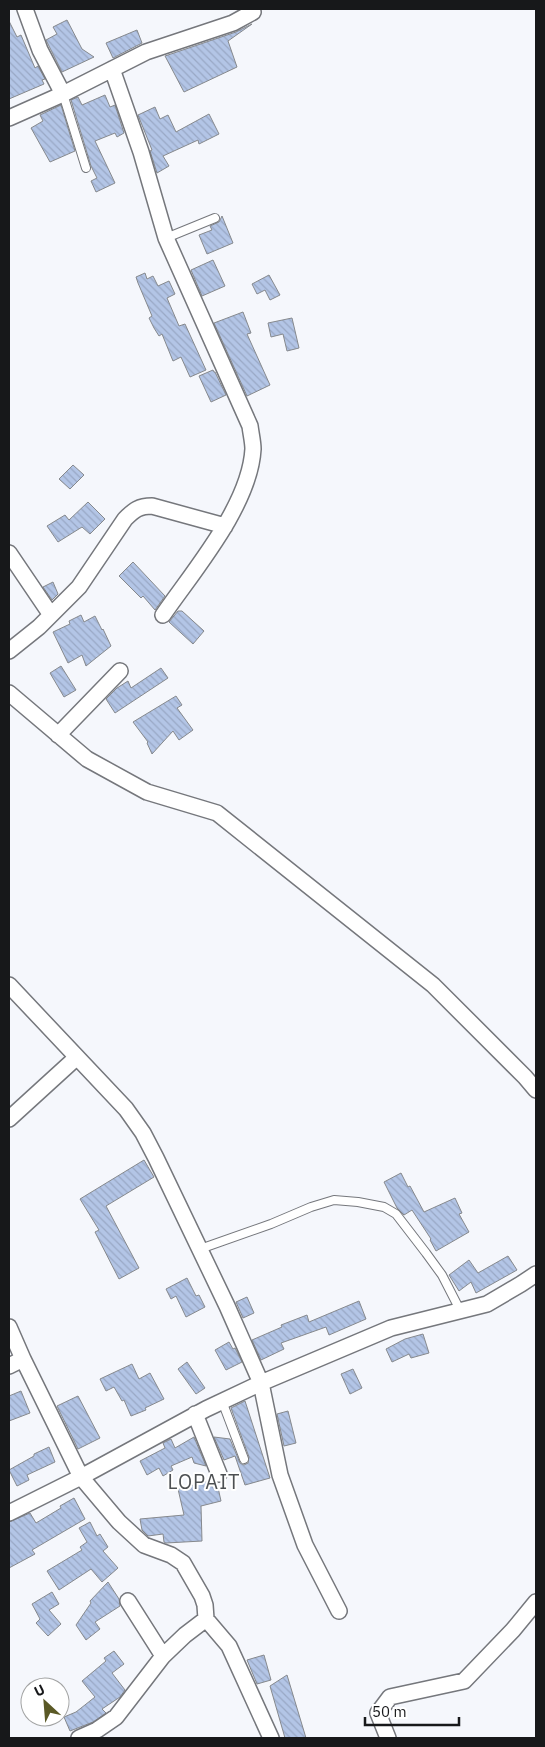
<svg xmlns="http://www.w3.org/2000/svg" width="545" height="1747" font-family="'IBM Plex Sans',sans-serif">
<defs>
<pattern id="building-back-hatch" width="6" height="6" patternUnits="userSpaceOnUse" patternTransform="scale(1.25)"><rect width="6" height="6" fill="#b3c5e6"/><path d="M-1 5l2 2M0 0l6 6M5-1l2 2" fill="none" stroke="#99a8c5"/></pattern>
</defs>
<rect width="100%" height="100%" fill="#f5f7fc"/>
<!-- building -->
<path fill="url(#building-back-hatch)" stroke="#86898d" d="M 67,20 L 82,49 L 94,57 L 62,72 L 46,40 L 57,34 L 53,27 Z
M 9,21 L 17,37 L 21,35 L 35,68 L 38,66 L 45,79 L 42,80 L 44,84 L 9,99 Z
M 252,24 L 228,41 L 237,67 L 184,92 L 165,56 L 236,32 Z
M 137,30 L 142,43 L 113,58 L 106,43 Z
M 105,95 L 110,107 L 115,105 L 124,133 L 117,137 L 115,133 L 95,141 L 115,183 L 96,192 L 91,181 L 97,178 L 91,166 L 71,100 L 78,97 L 82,105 Z
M 61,105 L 75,151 L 50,162 L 31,128 L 43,121 L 40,115 Z
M 155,107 L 160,119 L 168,115 L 176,132 L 209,114 L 219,134 L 199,144 L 198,140 L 163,156 L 169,166 L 157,173 L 150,151 L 152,150 L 138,115 Z
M 222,216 L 233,243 L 207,254 L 199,235 L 212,230 L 210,226 L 219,222 Z
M 213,260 L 225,286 L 202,296 L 191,270 Z
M 145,273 L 147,279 L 153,276 L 158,286 L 169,281 L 175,294 L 167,298 L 179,326 L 185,324 L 206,370 L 190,377 L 181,357 L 173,361 L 162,334 L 159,336 L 154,328 L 149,318 L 152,316 L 138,283 L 136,277 Z
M 269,275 L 280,295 L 270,300 L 265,290 L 257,294 L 252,284 Z
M 243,312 L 251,333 L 247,334 L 270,385 L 247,396 L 214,323 Z
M 292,318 L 299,348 L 287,351 L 283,334 L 271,337 L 268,323 Z
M 213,370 L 214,372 L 215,372 L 226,395 L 211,402 L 199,376 Z
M 73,465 L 84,475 L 70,489 L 59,479 Z
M 88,502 L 105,519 L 90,534 L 82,527 L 58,542 L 47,526 L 65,515 L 69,520 Z
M 133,562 L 165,596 L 155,610 L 143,596 L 141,598 L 119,576 Z
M 53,582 L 58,594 L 52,600 L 43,587 Z
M 178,611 L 182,611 L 204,631 L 193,644 L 169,622 Z
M 81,615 L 84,622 L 95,616 L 102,630 L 103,629 L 111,646 L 86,666 L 82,655 L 68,663 L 53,632 L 70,624 L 69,621 Z
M 61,666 L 76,690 L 64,697 L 50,673 Z
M 161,668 L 168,678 L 115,713 L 106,699 L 117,688 L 128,681 L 131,688 Z
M 176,696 L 182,705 L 177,708 L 193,730 L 179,740 L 173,731 L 152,754 L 147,743 L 148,742 L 133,722 Z
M 144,1160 L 154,1177 L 106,1206 L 139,1268 L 119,1279 L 95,1232 L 99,1230 L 80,1199 Z
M 401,1173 L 408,1187 L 410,1186 L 424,1212 L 455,1198 L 462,1213 L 459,1214 L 469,1232 L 436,1251 L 430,1240 L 431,1239 L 412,1210 L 404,1215 L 397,1208 L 384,1182 Z
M 508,1256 L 517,1270 L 476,1293 L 471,1282 L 459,1291 L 449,1275 L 469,1260 L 478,1273 Z
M 187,1278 L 196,1296 L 199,1295 L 205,1307 L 186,1317 L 176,1296 L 171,1299 L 166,1289 Z
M 247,1297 L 254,1313 L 243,1318 L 236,1302 Z
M 359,1301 L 366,1319 L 329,1335 L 326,1327 L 281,1343 L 284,1349 L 261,1360 L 252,1340 L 282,1327 L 281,1325 L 307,1315 L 309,1322 Z
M 423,1334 L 429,1353 L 411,1358 L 409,1354 L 392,1362 L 386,1349 L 405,1339 Z
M 229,1342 L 233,1349 L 235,1348 L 242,1362 L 226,1370 L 215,1350 Z
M 187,1362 L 205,1388 L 196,1394 L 178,1369 Z
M 132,1364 L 139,1379 L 150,1373 L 164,1399 L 145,1408 L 146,1410 L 131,1416 L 124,1400 L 122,1401 L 114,1387 L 106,1391 L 100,1379 Z
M 353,1369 L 362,1388 L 350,1394 L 341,1374 Z
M 21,1391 L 30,1413 L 9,1421 L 9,1396 Z
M 78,1396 L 100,1438 L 78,1449 L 57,1406 Z
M 245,1401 L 270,1478 L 245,1485 L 235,1456 L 224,1460 L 214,1437 L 230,1439 L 240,1463 L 244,1465 L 248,1463 L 249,1457 L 231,1408 Z
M 288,1411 L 296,1443 L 284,1446 L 277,1414 Z
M 194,1437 L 206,1466 L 194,1463 L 192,1457 L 171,1466 L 173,1470 L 163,1476 L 159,1468 L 147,1475 L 140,1461 L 165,1448 L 163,1443 L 171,1439 L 175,1448 Z
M 49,1447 L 55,1462 L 27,1475 L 29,1480 L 17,1486 L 9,1470 L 34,1456 L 34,1454 Z
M 212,1480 L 217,1483 L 221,1501 L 201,1506 L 202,1541 L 166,1543 L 164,1542 L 163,1534 L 148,1536 L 142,1530 L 140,1519 L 184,1515 L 178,1489 Z
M 74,1498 L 85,1519 L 32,1550 L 35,1554 L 9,1568 L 9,1522 L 30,1513 L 36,1523 L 61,1508 L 60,1506 Z
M 90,1522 L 97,1536 L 100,1534 L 108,1547 L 103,1551 L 118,1568 L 102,1582 L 91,1569 L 59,1590 L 47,1571 L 82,1550 L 80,1547 L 87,1542 L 79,1528 Z
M 108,1582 L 119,1599 L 120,1606 L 95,1622 L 100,1629 L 86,1640 L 76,1625 L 91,1603 L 90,1601 Z
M 52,1592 L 59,1604 L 49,1610 L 61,1624 L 48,1636 L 36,1623 L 40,1619 L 32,1604 Z
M 114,1651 L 124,1664 L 112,1673 L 125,1690 L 120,1697 L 102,1709 L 106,1713 L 93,1722 L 70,1731 L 64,1717 L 76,1712 L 95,1697 L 82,1681 L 106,1661 L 104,1658 Z
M 264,1655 L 271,1680 L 257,1684 L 247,1660 Z
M 287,1675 L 306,1738 L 285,1738 L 270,1686 Z"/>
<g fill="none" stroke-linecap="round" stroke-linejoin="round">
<!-- lane casing -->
<g stroke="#75777c" stroke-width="10">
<path id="lane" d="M 63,94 L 86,168
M 166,238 L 215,218
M 200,1249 L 271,1224 L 311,1207 L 334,1200 L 358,1202 L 384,1207 L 396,1214 L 426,1253 L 442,1275 L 460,1310
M 222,1401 L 244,1459"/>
</g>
<!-- street casing -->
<g stroke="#75777c" stroke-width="18">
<path id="street" d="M 25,9 L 40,50 L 63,94
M 112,69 L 141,152 L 166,238 L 250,426 C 251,434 253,442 253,449 C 250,505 194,570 163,615
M 9,118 L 63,94 L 146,52 L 233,23 L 253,12
M 9,553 L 51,615
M 9,651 L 39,627 L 79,587 L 125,519 C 134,510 139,506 152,506 L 225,526
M 9,693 L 87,759 L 147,792 L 217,813 L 433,985 L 525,1077 L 536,1090
M 58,735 L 120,671
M 9,985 L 126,1109 L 143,1133 L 156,1158 L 227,1306 L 261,1383 L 280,1475 L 305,1545 L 339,1611
M 9,1119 L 77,1057
M 9,1327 L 23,1359
M 9,1366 L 23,1359 L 81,1477 L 119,1522 L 144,1545 L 171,1555 L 183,1563 L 202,1596 L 205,1605 L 206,1619 L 185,1635 L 163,1656 L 116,1717 L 97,1730 L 79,1738
M 195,1414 L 219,1474
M 9,1513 L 81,1477 L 206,1409 L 261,1383 L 391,1328 L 487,1304 L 521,1284 L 536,1274
M 128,1601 L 163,1656
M 206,1619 L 229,1646 L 271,1738
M 388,1738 L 378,1713 L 390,1697 L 464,1681 L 513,1630 L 536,1602"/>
</g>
<!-- lane -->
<use href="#lane" stroke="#fff" stroke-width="8"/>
<!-- street -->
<use href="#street" stroke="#fff" stroke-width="15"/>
</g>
<g text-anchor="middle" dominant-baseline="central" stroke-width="4" stroke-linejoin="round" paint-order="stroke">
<!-- quarter labels -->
<g font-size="20" letter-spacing="1" fill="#4d5053" stroke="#fff">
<text x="204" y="1481">LOPAIT</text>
</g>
</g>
<!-- border -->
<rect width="545" height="1747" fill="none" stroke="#17181a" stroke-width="20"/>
<!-- north arrow -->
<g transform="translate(45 1702) rotate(334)"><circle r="24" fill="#ffffff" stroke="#a2a3a3"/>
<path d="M0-4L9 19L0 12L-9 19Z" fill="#5a5926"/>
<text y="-8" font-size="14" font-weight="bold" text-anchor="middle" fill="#17181a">U</text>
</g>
<!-- scale -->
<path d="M365 1717v8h94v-8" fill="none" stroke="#17181a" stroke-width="2.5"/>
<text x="372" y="1717" font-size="15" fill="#17181a" stroke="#ffffff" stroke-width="4" paint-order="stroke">50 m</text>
</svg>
